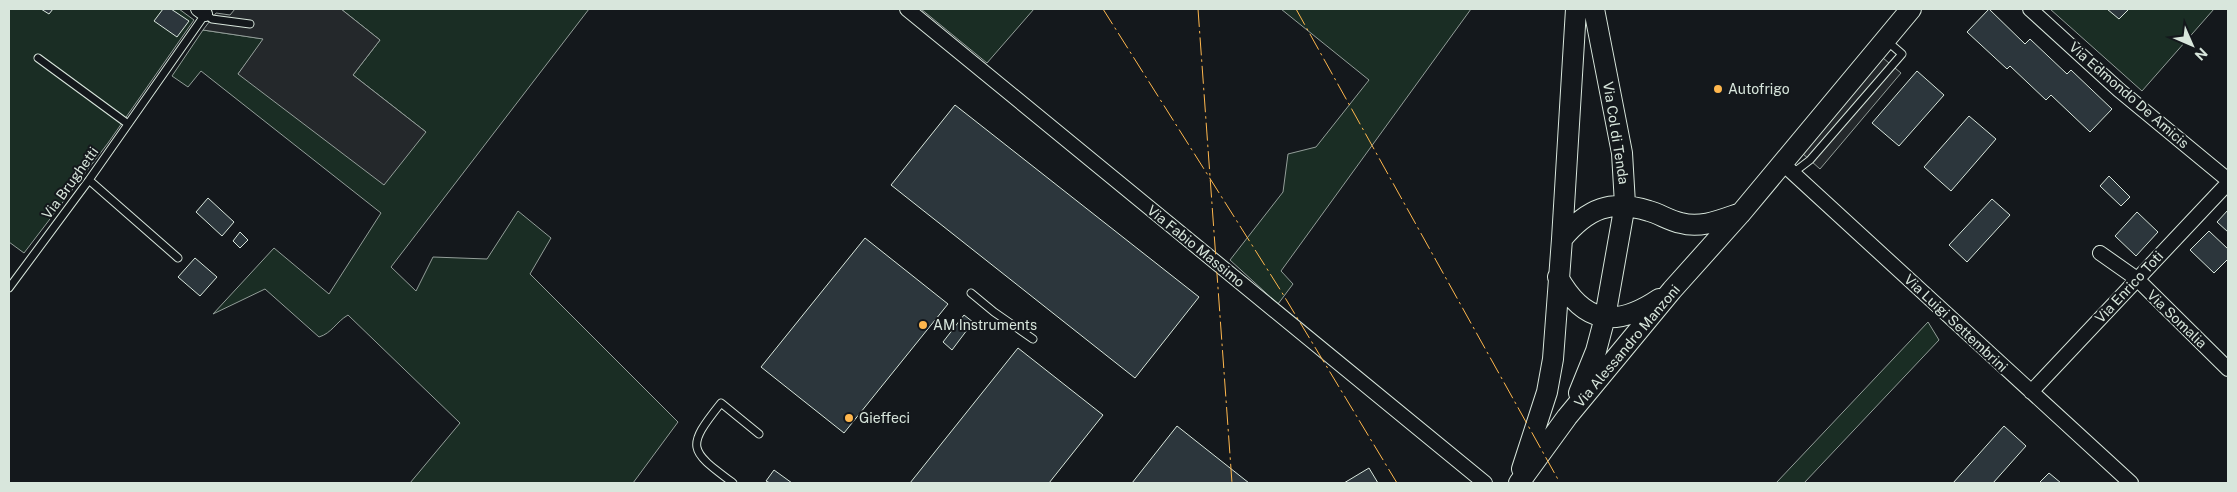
<svg xmlns="http://www.w3.org/2000/svg" width="2237" height="492" font-family="'Public Sans',sans-serif">
<rect width="100%" height="100%" fill="#14181c"/>
<!-- green -->
<path fill="#1a2d24" stroke="#939e99" d="M 9,9 L 179,9 L 194,20 L 108,143 L 24,253 L 9,242 Z
M 341,9 L 589,9 L 391,267 L 416,291 L 433,257 L 487,259 L 518,211 L 551,238 L 530,274 L 678,422 L 633,483 L 410,483 L 460,423 L 348,315 C 336,322 332,333 319,337 L 265,289 L 213,314 L 274,248 L 329,294 L 381,213 L 201,71 L 188,87 L 172,76 L 203,30 L 264,39 L 238,74 L 426,132 L 353,75 L 380,40 Z
M 921,9 L 1034,9 L 987,63 Z
M 1281,9 L 1471,9 L 1281,271 L 1293,284 L 1278,304 L 1230,260 L 1283,192 L 1288,154 L 1316,147 L 1369,80 Z
M 2050,9 L 2214,9 L 2142,91 Z
M 1928,322 L 1939,340 L 1804,483 L 1776,483 Z"/>
<!-- parking -->
<path fill="#24282b" stroke="#939e99" d="M 235,9 L 341,9 L 380,40 L 353,75 L 426,132 L 384,185 L 238,74 L 263,39 L 203,30 L 216,13 L 230,15 Z
M 1883,58 L 1901,73 L 1820,169 L 1802,153 Z"/>
<!-- building -->
<path fill="#2c363c" stroke="#d8e6dc" d="M 41,9 L 53,9 L 49,14 Z
M 163,9 L 171,9 L 189,21 L 177,37 L 154,21 Z
M 1989,9 L 2025,44 L 2030,39 L 2067,74 L 2071,70 L 2112,109 L 2090,132 L 2051,95 L 2046,100 L 2010,66 L 2007,69 L 1967,32 Z
M 2107,9 L 2129,9 L 2119,19 Z
M 1917,71 L 1944,95 L 1899,146 L 1872,123 Z
M 955,105 L 1199,297 L 1135,378 L 891,185 Z
M 1969,116 L 1996,139 L 1951,191 L 1924,167 Z
M 2109,176 L 2130,197 L 2121,206 L 2100,186 Z
M 208,198 L 234,222 L 222,236 L 196,212 Z
M 1992,199 L 2010,215 L 1967,262 L 1949,245 Z
M 2228,210 L 2228,232 L 2217,222 Z
M 2137,212 L 2158,232 L 2136,256 L 2115,236 Z
M 2209,231 L 2228,249 L 2228,259 L 2214,273 L 2190,250 Z
M 240,232 L 248,240 L 240,248 L 233,241 Z
M 865,238 L 948,304 L 844,433 L 761,367 Z
M 195,258 L 217,277 L 200,296 L 178,277 Z
M 964,315 L 973,322 L 952,350 L 943,342 Z
M 1018,348 L 1103,415 L 1049,483 L 910,483 Z
M 1177,426 L 1249,483 L 1132,483 Z
M 2004,426 L 2026,446 L 1993,483 L 1953,483 Z
M 1369,468 L 1378,483 L 1344,483 Z
M 774,470 L 792,483 L 770,483 L 766,481 Z
M 2049,473 L 2061,483 L 2039,483 Z"/>
<g fill="none" stroke-linecap="round" stroke-linejoin="round">
<!-- lane casing -->
<g stroke="#d8e6dc" stroke-width="9">
<path id="lane" d="M 205,14 L 212,19 L 250,24
M 38,58 L 128,124
M 1793,173 L 1810,160 L 1902,54 L 1887,41
M 89,180 L 178,258
M 9,288 L 89,180 L 206,13
M 971,293 L 994,312 L 1033,339
M 733,483 C 689,450 685,448 721,403 L 759,434"/>
</g>
<!-- street casing -->
<g stroke="#d8e6dc" stroke-width="16">
<path id="street" d="M 198,9 L 205,14
M 907,9 L 1485,483
M 2030,9 L 2119,90 L 2228,180
M 1782,163 L 2131,483
M 2100,253 L 2137,279 L 2228,369
M 2031,392 L 2228,183"/>
</g>
<!-- secondary casing -->
<g stroke="#d8e6dc" stroke-width="22">
<path id="secondary" d="M 1562,239 C 1588,208 1611,199 1649,211 C 1660,214 1670,221 1681,223 C 1701,229 1723,219 1741,213
M 1558,277 C 1584,324 1616,328 1659,299
M 1579,393 L 1596,351 L 1605,317 L 1625,204 L 1622,153 L 1594,9
M 1522,469 L 1547,392 L 1553,359 L 1562,239 L 1576,9
M 1519,483 L 1567,417 L 1672,290 L 1741,213 L 1911,9"/>
</g>
<!-- lane -->
<use href="#lane" stroke="#14181c" stroke-width="7"/>
<!-- street -->
<use href="#street" stroke="#14181c" stroke-width="14"/>
<!-- secondary -->
<use href="#secondary" stroke="#14181c" stroke-width="20"/>
<!-- power -->
<path stroke="#ffb74d" stroke-width="1" stroke-dasharray="18 4 2.5 4" stroke-linecap="butt" d="M 1103,9 L 1281,291 L 1397,483
M 1198,9 L 1232,483
M 1296,9 L 1560,483"/>
</g>
<!-- markers -->
<g fill="#ffb74d" stroke="#14181c" stroke-width="2">
<circle cx="1718" cy="89" r="5"/>
<circle cx="923" cy="325" r="5"/>
<circle cx="849" cy="418" r="5"/>
</g>
<g text-anchor="middle" dominant-baseline="central" stroke-width="4" stroke-linejoin="round" paint-order="stroke">
<!-- poi labels -->
<g font-size="14" fill="#d8e6dc" stroke="#14181c" text-anchor="start">
<text x="1728" y="89">Autofrigo</text>
<text x="933" y="325">AM Instruments</text>
<text x="859" y="418">Gieffeci</text>
</g>
<!-- street labels -->
<g font-size="14" fill="#d8e6dc" stroke="#14181c">
<text transform="translate(2129 95) rotate(41)">Via Edmondo De Amicis</text>
<text transform="translate(1616 133) rotate(81)">Via Col di Tenda</text>
<text transform="translate(70 183) rotate(-54)">Via Brughetti</text>
<text transform="translate(1196 246) rotate(39)">Via Fabio Massimo</text>
<text transform="translate(2129 287) rotate(-47)">Via Enrico Toti</text>
<text transform="translate(2177 319) rotate(44)">Via Somalia</text>
<text transform="translate(1956 323) rotate(43)">Via Luigi Settembrini</text>
<text transform="translate(1627 346) rotate(-50)">Via Alessandro Manzoni</text>
</g>
</g>
<!-- border -->
<rect width="2237" height="492" fill="none" stroke="#d8e6dc" stroke-width="20"/>
<!-- north arrow -->
<g transform="translate(2192 45) rotate(135)" stroke="#14181c" stroke-width="4" paint-order="stroke">
<path d="M0-4L9 19L0 12L-9 19Z" fill="#d8e6dc"/>
<text y="-8" font-size="14" font-weight="bold" text-anchor="middle" fill="#d8e6dc">N</text>
</g>
</svg>
